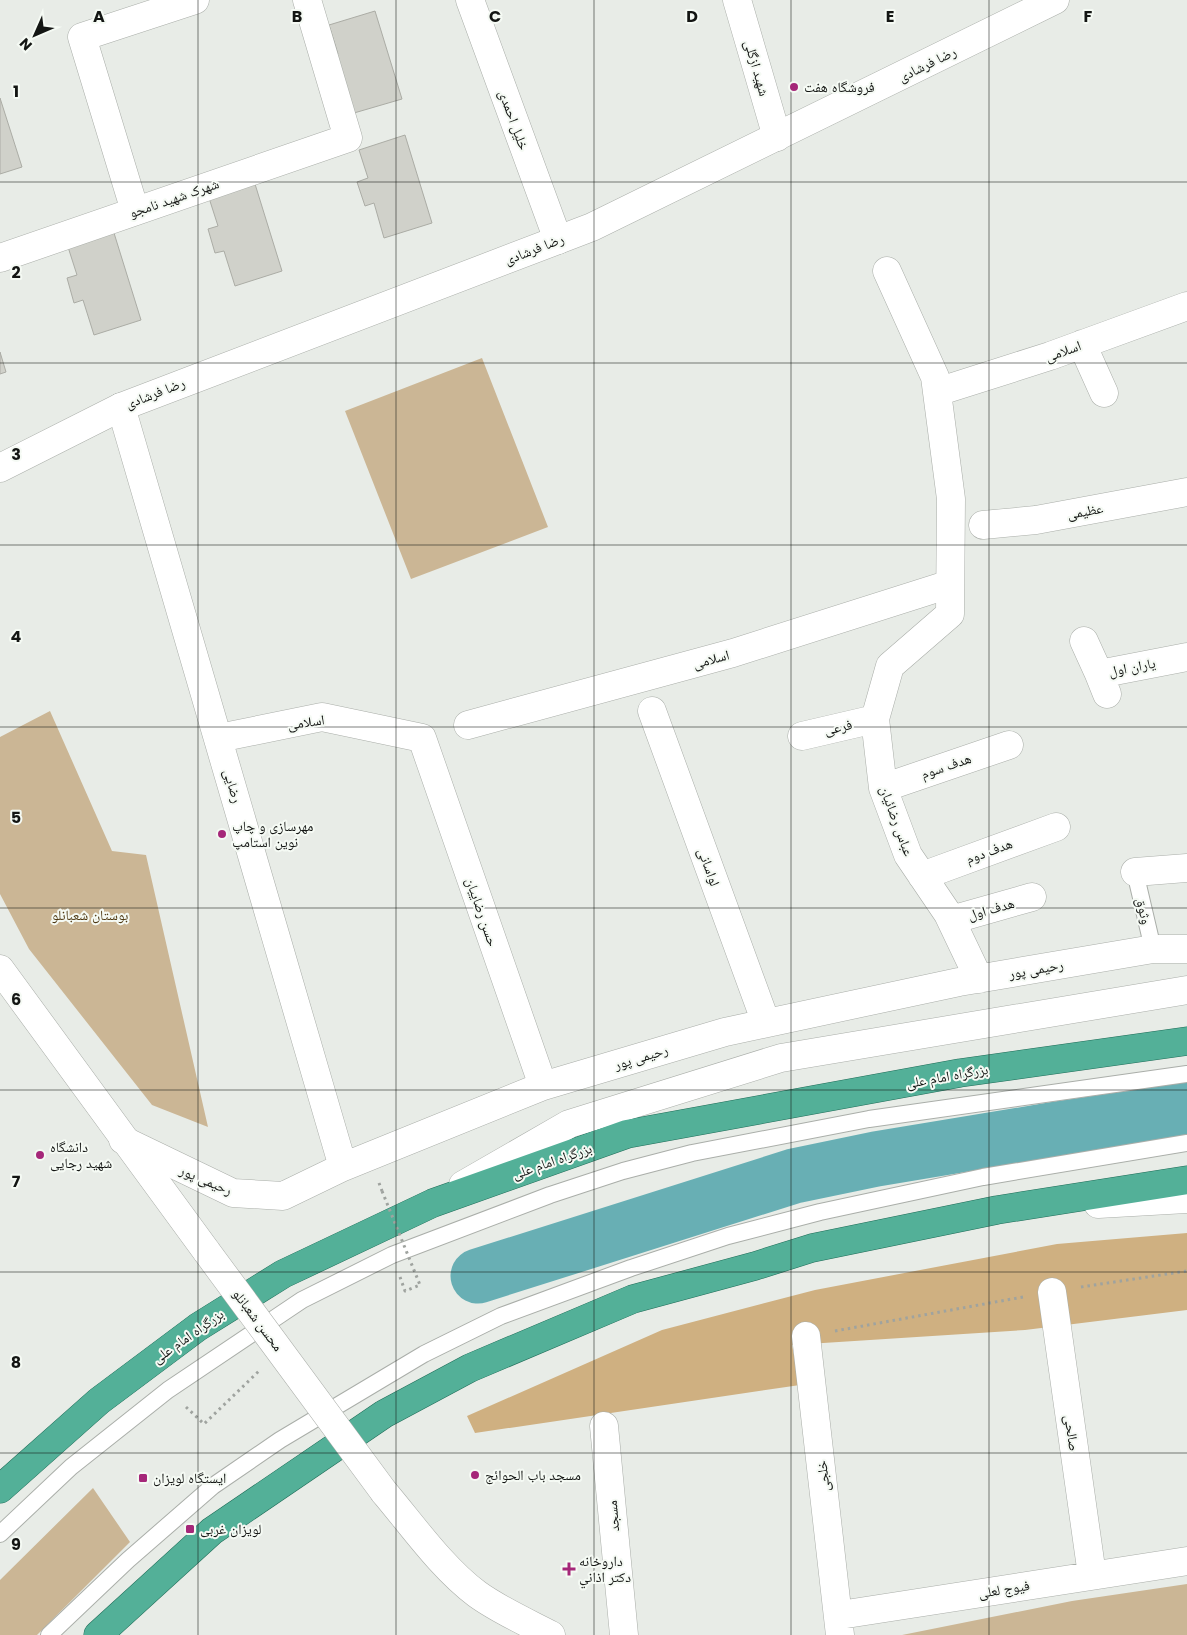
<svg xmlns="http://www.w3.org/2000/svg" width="1187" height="1635" font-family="Poppins,'Noto Naskh Arabic',sans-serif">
<rect width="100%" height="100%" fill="#e8ece7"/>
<!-- green -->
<path fill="#cbb695" d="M 482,358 L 548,527 L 411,579 L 345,411 Z
M 50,711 L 112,851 L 146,855 L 208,1127 L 152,1105 L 29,949 L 0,894 L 0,737 Z
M 93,1488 L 130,1542 L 37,1635 L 0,1635 L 0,1580 Z
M 1187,1584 L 1187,1635 L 902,1635 L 1072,1601 Z"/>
<!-- forest -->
<path fill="#cfb081" d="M 1187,1233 L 1187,1310 L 1025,1330 L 792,1345 L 800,1385 L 475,1433 L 467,1416 L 662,1330 L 815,1290 L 1057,1244 Z"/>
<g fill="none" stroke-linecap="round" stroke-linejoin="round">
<!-- river -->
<path stroke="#68afb4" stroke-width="55" d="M 478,1276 L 794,1176 L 876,1159 L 1057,1129 L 1187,1110"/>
</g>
<!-- building -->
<path fill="#d0d1ca" stroke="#abaca5" d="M 375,11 L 402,99 L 354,113 L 328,57 L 338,54 L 329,25 Z
M 0,98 L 22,167 L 0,174 Z
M 405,135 L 432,223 L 384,238 L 374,203 L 365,206 L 357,182 L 368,178 L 359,150 Z
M 255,184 L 282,271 L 235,286 L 224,251 L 215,253 L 208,229 L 218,226 L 209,198 Z
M 114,233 L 141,320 L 94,335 L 83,300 L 74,303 L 67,278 L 77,275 L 68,247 Z
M 0,352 L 6,372 L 0,374 Z"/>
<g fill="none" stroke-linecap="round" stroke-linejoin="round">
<!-- service casing -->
<g stroke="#aaaea9" stroke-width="18">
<path id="service" d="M 1135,872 L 1153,949
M 0,1534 L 71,1467 L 168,1390 L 302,1300 L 392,1255 L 550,1195 L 623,1171 L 692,1153 L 869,1119 L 1187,1074
M 49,1635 L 128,1560 L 213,1486 L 280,1440 L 424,1354 L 501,1316 L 631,1268 L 728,1236 L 820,1212 L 983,1177 L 1187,1143"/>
</g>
<!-- minor casing -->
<g stroke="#aaaea9" stroke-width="29">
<path id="minor" d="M 470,0 L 558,240
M 737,0 L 777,137
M 135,211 L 82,37 L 195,0
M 0,258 L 348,138 L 307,0
M 887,271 L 935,377 L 951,499 L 950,614 L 890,666 L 875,719 L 883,788 L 908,855 L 948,914 L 979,979
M 1082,344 L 1104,393
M 937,392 L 1050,356 L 1187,306
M 121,407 L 343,1167
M 983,525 L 1036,520 L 1187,492
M 1084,641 L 1099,674
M 1107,694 L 1099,674 L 1187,657
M 652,711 L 766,1023
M 468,725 L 733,653 L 950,584
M 802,736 L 875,719
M 219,738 L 322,717 L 422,738 L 543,1086
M 883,788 L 1009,745
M 1135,872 L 1187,868
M 922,876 L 1056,827
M 951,920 L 1032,897
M 123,1140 L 233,1193 L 283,1196 L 343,1167 L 543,1086 L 725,1032 L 959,982 L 1153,949 L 1187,949
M 1052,1292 L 1092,1575
M 806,1336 L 840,1635
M 604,1426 L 624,1635
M 840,1615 L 1187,1561"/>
</g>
<!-- secondary casing -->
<g stroke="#aaaea9" stroke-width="29">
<path id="secondary" d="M 0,468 L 121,407 L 592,227 L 1055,0
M 0,969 L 207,1252
M 463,1185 L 569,1124 L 781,1058 L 1187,990
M 1098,1204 L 1187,1199
M 384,1492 C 412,1525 442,1568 477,1594 C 499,1610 526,1622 551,1635"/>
</g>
<!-- trunk casing -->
<g stroke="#216d59" stroke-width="29">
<path id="trunk" d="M 0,1489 L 99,1401 L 198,1327 L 283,1274 L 433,1203 L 627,1134 L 960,1073 L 1187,1041
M 98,1635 L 212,1531 L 384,1414 L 470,1368 L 633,1299 L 755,1266 L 812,1248 L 997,1210 L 1187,1180"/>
</g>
<!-- path -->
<path stroke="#9fa39f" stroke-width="3" stroke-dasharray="2.5 4" stroke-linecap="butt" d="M 379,1183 L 382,1191
M 400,1277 L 405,1291 L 420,1285
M 1081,1287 L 1187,1271
M 835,1331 L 1023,1297
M 186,1407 L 204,1424 L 259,1371"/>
<!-- service -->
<use href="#service" stroke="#fff" stroke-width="16"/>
<!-- minor -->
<use href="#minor" stroke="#fff" stroke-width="28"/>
<!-- secondary -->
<use href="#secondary" stroke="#fff" stroke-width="28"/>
<!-- trunk -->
<use href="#trunk" stroke="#53b098" stroke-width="28"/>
<!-- secondary-bridge casing -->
<g stroke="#aaaea9" stroke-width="29" stroke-linecap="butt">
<path id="secondary-bridge" d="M 207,1252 L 384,1492"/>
</g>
<!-- path-bridge -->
<path stroke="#9fa39f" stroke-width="3" stroke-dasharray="2.5 4" stroke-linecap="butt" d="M 382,1191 L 420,1285"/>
<!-- secondary-bridge -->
<use href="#secondary-bridge" stroke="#fff" stroke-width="28"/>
</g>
<!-- grid -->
<path fill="none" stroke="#131513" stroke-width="1" stroke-opacity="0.55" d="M 198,0 L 198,1635M 396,0 L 396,1635M 594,0 L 594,1635M 791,0 L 791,1635M 989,0 L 989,1635M 0,182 L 1187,182M 0,363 L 1187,363M 0,545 L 1187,545M 0,727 L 1187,727M 0,908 L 1187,908M 0,1090 L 1187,1090M 0,1272 L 1187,1272M 0,1453 L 1187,1453"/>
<!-- markers -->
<g fill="#a52779" stroke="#f5faf4" stroke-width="2">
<circle cx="794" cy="87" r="5"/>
<circle cx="222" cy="834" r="5"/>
<circle cx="40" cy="1155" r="5"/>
<circle cx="475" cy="1475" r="5"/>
<rect x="138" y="1473" width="10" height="10" rx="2.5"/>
<rect x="185" y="1524" width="10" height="10" rx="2.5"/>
<path d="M566.5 1561.5h5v5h5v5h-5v5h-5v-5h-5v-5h5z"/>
</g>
<g text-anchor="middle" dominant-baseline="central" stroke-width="4" stroke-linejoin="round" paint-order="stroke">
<!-- street labels -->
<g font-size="14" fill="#131513" stroke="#f5faf4">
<text transform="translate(927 64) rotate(-26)">رضا فرشادی</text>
<text transform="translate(757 68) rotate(74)">شهید ازگلی</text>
<text transform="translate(514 120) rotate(70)">خلیل احمدی</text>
<text transform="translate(174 198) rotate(-19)">شهرک شهید نامجو</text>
<text transform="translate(534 249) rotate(-21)">رضا فرشادی</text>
<text transform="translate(1063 351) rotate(-20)">اسلامی</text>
<text transform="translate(155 393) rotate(-21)">رضا فرشادی</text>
<text transform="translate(1085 511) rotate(-10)">عظیمی</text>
<text transform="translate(711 659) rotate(-15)">اسلامی</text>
<text transform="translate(1132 667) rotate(-11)">یاران اول</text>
<text transform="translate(306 722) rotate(-8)">اسلامی</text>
<text transform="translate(838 727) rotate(-13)">فرعی</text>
<text transform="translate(946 766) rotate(-19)">هدف سوم</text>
<text transform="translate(233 786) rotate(74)">رضایی</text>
<text transform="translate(897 821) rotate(70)">عباس رضائیان</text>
<text transform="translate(989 851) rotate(-20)">هدف دوم</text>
<text transform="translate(709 867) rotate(70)">لواسانی</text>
<text transform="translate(991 909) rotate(-16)">هدف اول</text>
<text transform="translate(1144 911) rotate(77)">وثوق</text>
<text transform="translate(482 912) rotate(71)">حسن رضاییان</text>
<text transform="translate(1036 969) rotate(-10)">رحیمی پور</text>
<text transform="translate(641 1057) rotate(-17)">رحیمی پور</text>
<text transform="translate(947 1076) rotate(-10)">بزرگراه امام علی</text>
<text transform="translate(552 1161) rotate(-19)">بزرگراه امام علی</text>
<text transform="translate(206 1180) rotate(23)">رحیمی پور</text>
<text transform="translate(258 1320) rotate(53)">محسن شعبانلو</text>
<text transform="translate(188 1336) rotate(-35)">بزرگراه امام علی</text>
<text transform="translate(1072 1433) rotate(82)">صالحی</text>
<text transform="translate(823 1476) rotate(-97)">خلجی</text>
<text transform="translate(613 1516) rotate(-95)">مسجد</text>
<text transform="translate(1004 1589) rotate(-9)">فیوج لعلی</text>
</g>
<!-- poi labels -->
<g font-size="14" fill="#131513" stroke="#f5faf4" text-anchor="start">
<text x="804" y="87">فروشگاه هفت</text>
<text x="232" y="826">مهرسازی و چاپ<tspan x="232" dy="16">نوین استامپ</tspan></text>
<text x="50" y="1147">دانشگاه<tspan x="50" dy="16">شهید رجایی</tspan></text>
<text x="485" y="1475">مسجد باب الحوائج</text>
<text x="153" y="1478">ایستگاه لویزان</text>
<text x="200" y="1529">لویزان غربی</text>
<text x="579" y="1561">داروخانه<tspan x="579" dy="16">دكتر اذاني</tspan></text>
</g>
<!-- park labels -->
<g font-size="14" fill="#4d3711" stroke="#f5faf4">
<text x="90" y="915">بوستان شعبانلو</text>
</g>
</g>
<g font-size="16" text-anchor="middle" font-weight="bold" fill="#131513" stroke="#f5faf4" stroke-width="4" stroke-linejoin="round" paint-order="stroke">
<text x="99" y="22">A</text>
<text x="297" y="22">B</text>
<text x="495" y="22">C</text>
<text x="692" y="22">D</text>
<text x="890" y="22">E</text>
<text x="1088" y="22">F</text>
<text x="16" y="97">1</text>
<text x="16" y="278">2</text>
<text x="16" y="460">3</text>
<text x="16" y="642">4</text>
<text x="16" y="823">5</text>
<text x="16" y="1005">6</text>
<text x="16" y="1187">7</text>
<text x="16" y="1368">8</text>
<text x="16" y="1550">9</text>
</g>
<!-- north arrow -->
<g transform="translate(35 35) rotate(225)" stroke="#f5faf4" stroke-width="4" paint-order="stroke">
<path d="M0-4L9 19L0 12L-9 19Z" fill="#131513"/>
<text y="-8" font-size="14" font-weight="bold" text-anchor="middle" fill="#131513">N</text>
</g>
</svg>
